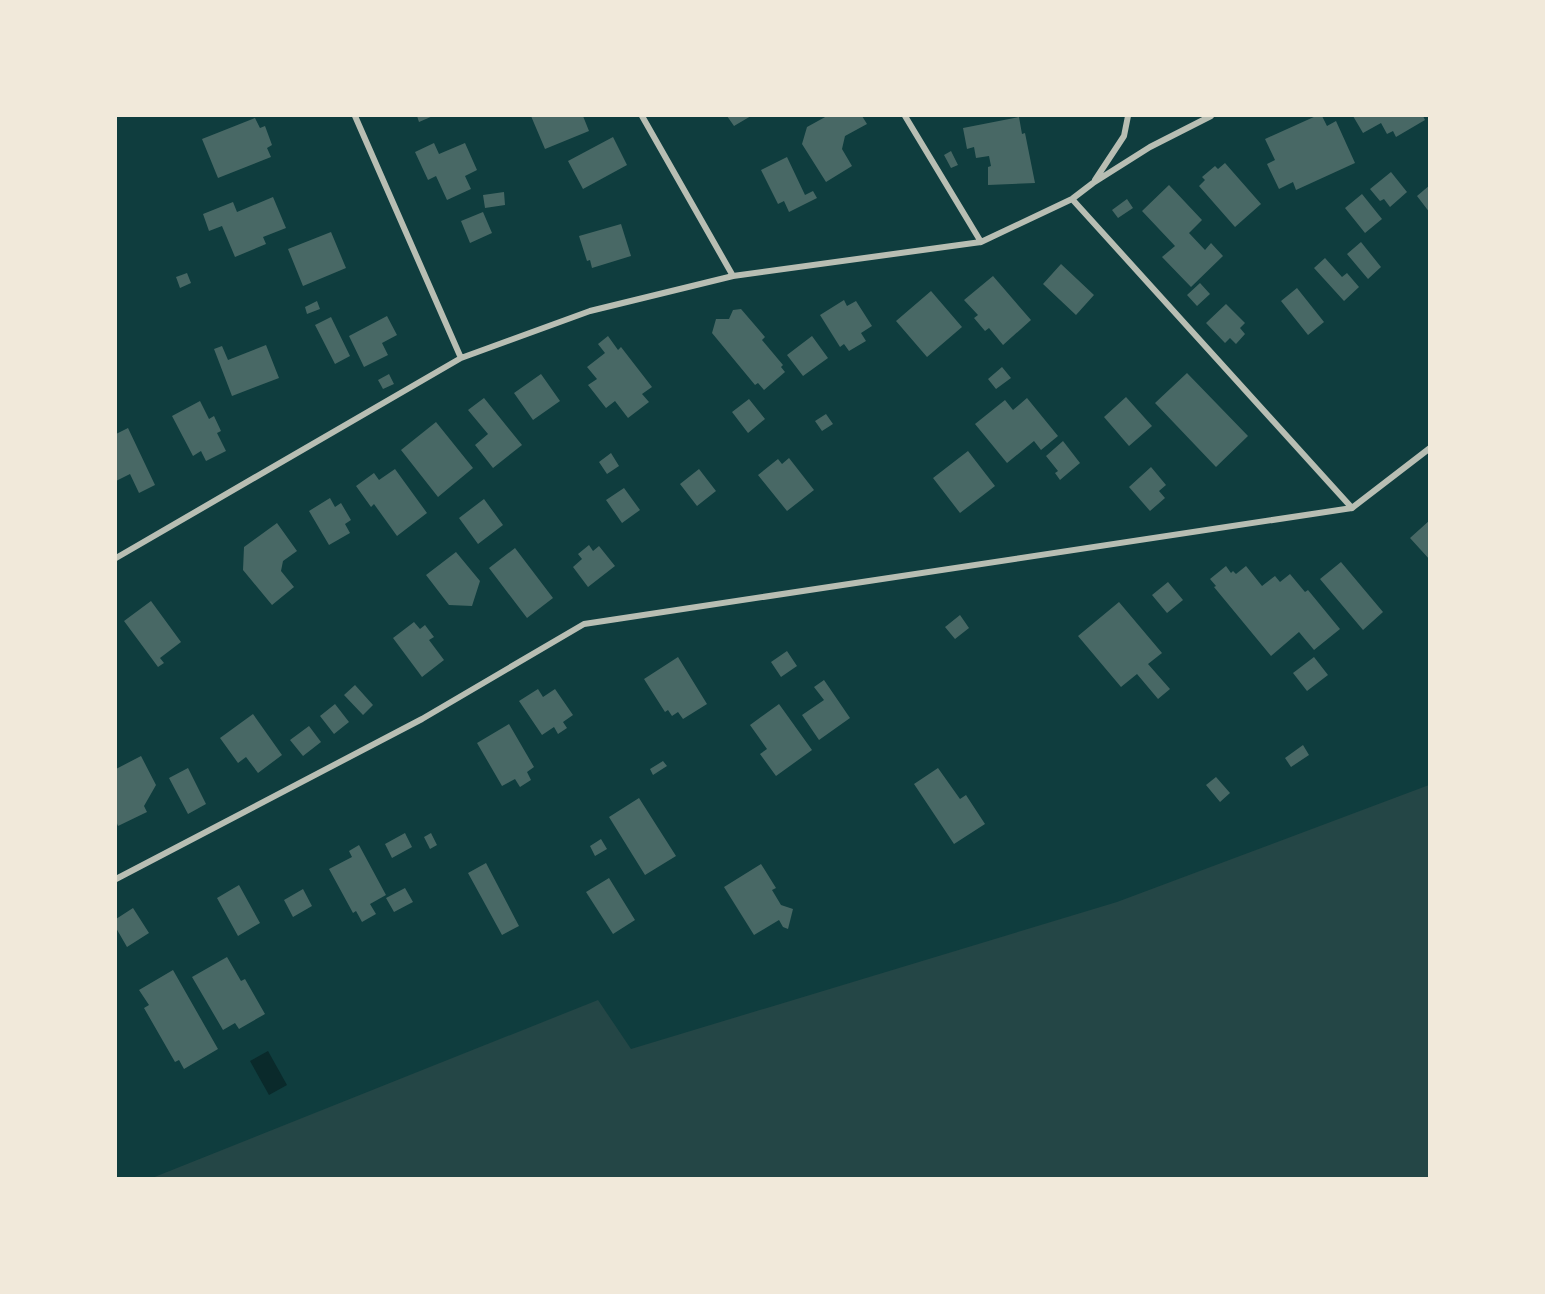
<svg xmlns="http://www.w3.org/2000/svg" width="1545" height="1294" font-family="'PT Sans Narrow',sans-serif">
<rect width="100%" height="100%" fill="#0f3d3e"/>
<!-- green -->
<path fill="#244646" d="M 1429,785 L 1429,1178 L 152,1178 L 598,1000 L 631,1049 L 1117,902 Z"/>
<!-- water -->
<path fill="#0a2a2b" d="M 268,1051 L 287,1085 L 269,1095 L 250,1061 Z"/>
<!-- building -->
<path fill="#486865" d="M 417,116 L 433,116 L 419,122 Z
M 531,116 L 583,116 L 589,131 L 545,149 Z
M 727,116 L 751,116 L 734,126 Z
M 827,116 L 862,116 L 867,124 L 845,136 L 842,149 L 852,166 L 826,182 L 802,144 L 807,127 Z
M 1316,116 L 1322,116 L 1327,126 L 1336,121 L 1355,163 L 1296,190 L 1293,182 L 1279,189 L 1267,164 L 1275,160 L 1265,139 Z
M 1353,116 L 1423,116 L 1425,120 L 1396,137 L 1393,131 L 1387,134 L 1381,123 L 1363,133 Z
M 1019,117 L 1022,134 L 1025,133 L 1035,183 L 988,185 L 988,167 L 991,166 L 989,156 L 976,158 L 974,147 L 967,149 L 963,128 Z
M 255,118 L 260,128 L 265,126 L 272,145 L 267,148 L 271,157 L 218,178 L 202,139 Z
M 613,137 L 627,165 L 583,189 L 568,161 Z
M 434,143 L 439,154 L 465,143 L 477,170 L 465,176 L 471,189 L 447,200 L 436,176 L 428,180 L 415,152 Z
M 951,151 L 958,165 L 951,168 L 944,155 Z
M 787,157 L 805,195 L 813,191 L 817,198 L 789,212 L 784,201 L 778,204 L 761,170 Z
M 1225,163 L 1261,204 L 1235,227 L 1199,186 L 1205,180 L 1202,177 L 1215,166 L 1218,169 Z
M 1391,172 L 1407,192 L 1390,207 L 1384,199 L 1380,201 L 1370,189 Z
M 1169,185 L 1202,220 L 1189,233 L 1205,250 L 1211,243 L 1223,256 L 1191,287 L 1162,257 L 1175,246 L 1142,211 Z
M 1430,185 L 1430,213 L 1417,196 Z
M 504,192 L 505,205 L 485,208 L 483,195 Z
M 1362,194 L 1382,219 L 1365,233 L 1345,208 Z
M 273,197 L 286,228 L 263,237 L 266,244 L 235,257 L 222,226 L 209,231 L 203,214 L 233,202 L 237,212 Z
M 1127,199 L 1133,208 L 1118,218 L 1112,210 Z
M 483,212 L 492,233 L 470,243 L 461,221 Z
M 621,224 L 631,256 L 592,268 L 590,260 L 587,261 L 579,236 Z
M 331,232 L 346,268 L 303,286 L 288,249 Z
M 1361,242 L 1381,267 L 1368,279 L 1347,254 Z
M 1325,258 L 1342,277 L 1347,273 L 1359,287 L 1344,301 L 1314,268 Z
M 1061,264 L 1094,295 L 1076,315 L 1043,284 Z
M 187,273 L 191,283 L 180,288 L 176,277 Z
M 993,276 L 1031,320 L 1003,345 L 989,328 L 985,331 L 974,318 L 978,315 L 964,300 Z
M 1200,283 L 1210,294 L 1197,306 L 1187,295 Z
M 1297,288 L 1324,322 L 1308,335 L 1281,301 Z
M 931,291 L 962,327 L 927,357 L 896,321 Z
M 844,300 L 847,306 L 856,301 L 872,326 L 861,333 L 866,341 L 849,351 L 844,344 L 840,347 L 820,315 Z
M 317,301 L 320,309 L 307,314 L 305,307 Z
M 1226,304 L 1245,323 L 1240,328 L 1245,334 L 1236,344 L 1230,338 L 1225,343 L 1206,323 Z
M 741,309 L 765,337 L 762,340 L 783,365 L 781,367 L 785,372 L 764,390 L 758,383 L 755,385 L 712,333 L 716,319 L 729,319 L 733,310 Z
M 387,316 L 397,335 L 382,343 L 388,355 L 364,367 L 349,336 Z
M 331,317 L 350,356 L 335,364 L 315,325 Z
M 608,336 L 618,350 L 621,347 L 652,387 L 642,394 L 649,402 L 628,418 L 615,401 L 606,408 L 588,385 L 597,379 L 587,367 L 605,353 L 598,344 Z
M 812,336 L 828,358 L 803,376 L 787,355 Z
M 266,345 L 279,378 L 232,396 L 214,349 L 222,346 L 228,360 Z
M 1002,367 L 1011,378 L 996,389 L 988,379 Z
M 1187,373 L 1248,436 L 1216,467 L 1155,403 Z
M 389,374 L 394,384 L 383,389 L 378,380 Z
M 541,374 L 560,401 L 533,420 L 514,393 Z
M 1126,397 L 1152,426 L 1129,446 L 1104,417 Z
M 484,398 L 522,445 L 493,468 L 475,445 L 488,434 L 468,410 Z
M 1027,398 L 1058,436 L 1041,450 L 1034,441 L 1007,463 L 975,424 L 1005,400 L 1013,410 Z
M 749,399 L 765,419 L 748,433 L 732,412 Z
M 200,401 L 209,419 L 214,416 L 221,431 L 217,433 L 226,451 L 206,461 L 201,451 L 193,456 L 172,416 Z
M 826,414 L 833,424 L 822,431 L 815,421 Z
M 436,422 L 473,468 L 438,497 L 401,450 Z
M 128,428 L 155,485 L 139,493 L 130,474 L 116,481 L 116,434 Z
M 1063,441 L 1080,463 L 1060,480 L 1055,473 L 1058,471 L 1046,456 Z
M 968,451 L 995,486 L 960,513 L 933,478 Z
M 611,453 L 619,466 L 607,474 L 599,462 Z
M 789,458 L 814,490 L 787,511 L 758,475 L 778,459 L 782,464 Z
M 1151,467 L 1166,485 L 1159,491 L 1165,498 L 1150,511 L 1129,487 Z
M 395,469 L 427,513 L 397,536 L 374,504 L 371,507 L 356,486 L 374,473 L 379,480 Z
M 699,469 L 716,491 L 697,506 L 680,484 Z
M 624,488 L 640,510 L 622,523 L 606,500 Z
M 330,498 L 335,507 L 341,503 L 351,520 L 345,524 L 350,533 L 329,545 L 309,511 Z
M 484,499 L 503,525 L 478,544 L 459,518 Z
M 1430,520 L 1430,560 L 1410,538 Z
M 277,523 L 297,551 L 283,561 L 281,571 L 294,587 L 272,605 L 243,570 L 244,547 Z
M 589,545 L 593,551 L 599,546 L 615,566 L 588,587 L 573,567 L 582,559 L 578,554 Z
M 515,548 L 553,598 L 527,618 L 489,568 Z
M 456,552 L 480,581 L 472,606 L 449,605 L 426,575 Z
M 1341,562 L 1383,612 L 1363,630 L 1320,579 Z
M 1226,566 L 1231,573 L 1233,571 L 1236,574 L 1246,566 L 1262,586 L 1275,576 L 1280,582 L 1290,574 L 1305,592 L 1308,590 L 1340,629 L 1314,650 L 1299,632 L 1271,656 L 1214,587 L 1216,586 L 1210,579 Z
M 1168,582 L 1183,600 L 1167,613 L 1152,595 Z
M 151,601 L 181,642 L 160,658 L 164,663 L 158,667 L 124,621 Z
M 1119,602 L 1162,653 L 1148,664 L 1170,689 L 1158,699 L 1137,674 L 1121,687 L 1078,636 Z
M 960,615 L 969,628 L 955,639 L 945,627 Z
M 414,622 L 420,629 L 425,625 L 434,637 L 429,640 L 444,660 L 422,677 L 393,638 Z
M 787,651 L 797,666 L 781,677 L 771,662 Z
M 678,657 L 707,704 L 683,719 L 678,712 L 672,716 L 668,710 L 665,712 L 644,679 Z
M 1314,657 L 1328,675 L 1307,691 L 1293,673 Z
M 824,680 L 850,718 L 819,740 L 802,715 L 824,700 L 814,687 Z
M 355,685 L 373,705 L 363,715 L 344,695 Z
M 538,689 L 543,697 L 555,689 L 573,715 L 563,722 L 567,728 L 558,734 L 554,727 L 542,735 L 519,701 Z
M 335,704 L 349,722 L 334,734 L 320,716 Z
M 779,704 L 812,750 L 776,776 L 760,754 L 767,749 L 750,725 Z
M 253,714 L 282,755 L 258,773 L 246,757 L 238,763 L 220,738 Z
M 509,724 L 534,767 L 527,772 L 531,780 L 520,787 L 515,779 L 502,786 L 477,743 Z
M 309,726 L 321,742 L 303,756 L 290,740 Z
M 1303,745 L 1309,755 L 1291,767 L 1285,758 Z
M 141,756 L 156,785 L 144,806 L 147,812 L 118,826 L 116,821 L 116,769 Z
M 663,761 L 667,766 L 653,775 L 650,769 Z
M 188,768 L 206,804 L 188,814 L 169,778 Z
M 938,768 L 960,799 L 966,795 L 985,824 L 954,844 L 914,784 Z
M 1216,777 L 1230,793 L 1220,802 L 1206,785 Z
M 639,798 L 676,856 L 645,875 L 609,817 Z
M 405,833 L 412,847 L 392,858 L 385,844 Z
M 431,833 L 437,845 L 430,849 L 424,837 Z
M 601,839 L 607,849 L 595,856 L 590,846 Z
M 359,845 L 386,895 L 370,904 L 376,914 L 362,922 L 356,911 L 353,913 L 329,869 L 352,857 L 349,851 Z
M 486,863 L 519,926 L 502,935 L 468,873 Z
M 761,864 L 776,888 L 772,890 L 781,905 L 793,909 L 788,929 L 783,927 L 779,920 L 754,935 L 724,887 Z
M 609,878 L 635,920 L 613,934 L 586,892 Z
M 239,885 L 260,923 L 238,936 L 217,898 Z
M 405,888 L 413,902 L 394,912 L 386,898 Z
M 303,889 L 312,906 L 293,917 L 284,900 Z
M 133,908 L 149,933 L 127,947 L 116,928 L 116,919 Z
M 227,957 L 241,981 L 245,979 L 265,1014 L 239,1029 L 235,1023 L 223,1030 L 192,977 Z
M 173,970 L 218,1049 L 184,1069 L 179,1060 L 175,1062 L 144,1008 L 149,1005 L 139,990 Z"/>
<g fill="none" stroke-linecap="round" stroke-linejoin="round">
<!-- minor -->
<path stroke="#b8beb3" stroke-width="6" d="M 355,116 L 461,358
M 642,116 L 733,276
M 905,116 L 981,242
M 1095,180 L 1124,136 L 1128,116
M 1072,199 L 1352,508
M 116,558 L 461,358 L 590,311 L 733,276 L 981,242 L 1072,199 L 1093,183 L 1150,147 L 1211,116
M 116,879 L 422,719 L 584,624 L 1352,508 L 1430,448"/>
</g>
<!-- border -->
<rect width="1545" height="1294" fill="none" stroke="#f1e9da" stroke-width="234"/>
</svg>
